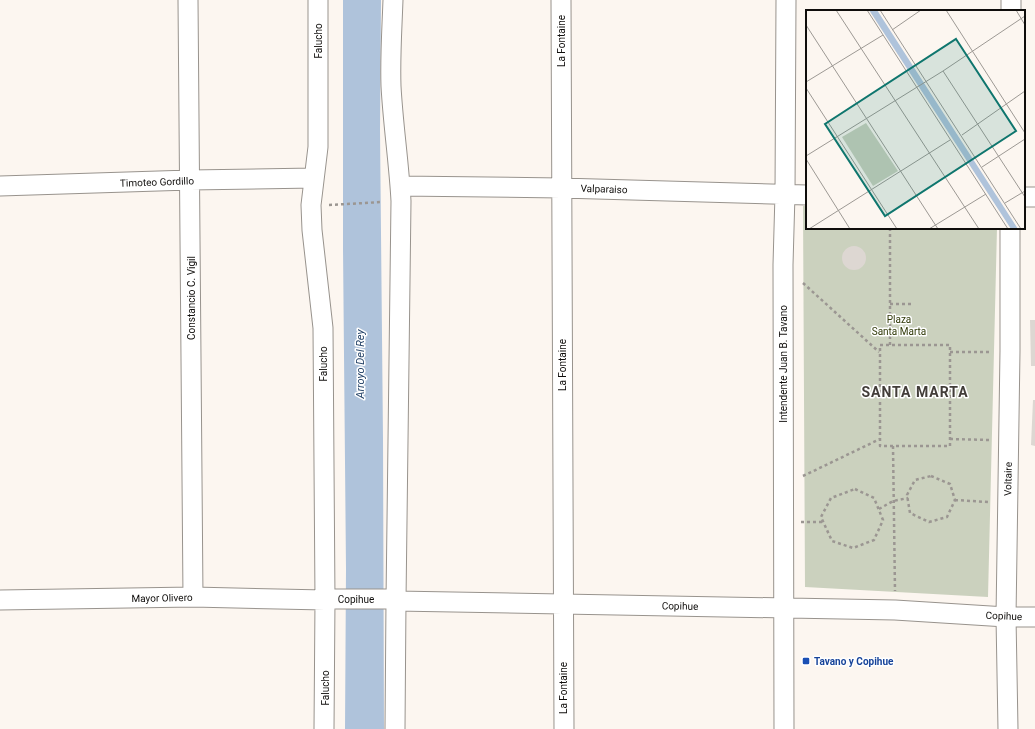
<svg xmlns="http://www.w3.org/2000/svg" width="1035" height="729" font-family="Roboto,sans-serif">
<rect width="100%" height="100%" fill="#fcf6f0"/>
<!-- green -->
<path fill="#cbd1be" d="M 803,206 L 807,206 L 807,228 L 997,228 L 988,597 L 805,587 Z"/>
<!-- water -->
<path fill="#afc3db" d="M 343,0 L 381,0 L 380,130 L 383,438 L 384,729 L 345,729 L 346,569 L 343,248 Z"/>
<!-- building -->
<path fill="#ddd7d2" d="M842 258a12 12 0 1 1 24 0a12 12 0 1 1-24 0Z
M 1030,320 L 1035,320 L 1035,366 L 1031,366 Z
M 1033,400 L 1035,400 L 1035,446 L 1031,445 Z"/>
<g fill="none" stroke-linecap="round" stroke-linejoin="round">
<!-- street casing -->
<g stroke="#98938d" stroke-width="21">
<path id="street" d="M 188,0 L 193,597
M 318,0 L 318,147 L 311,205 L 312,230 L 323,328 L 325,600 L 324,729
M 393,0 C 392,28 390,57 391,86 C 393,124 399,163 401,201 L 396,601 L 395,729
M 561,0 L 564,729
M 1011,11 L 1011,0
M 0,186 L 190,180 L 314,178
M 400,186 L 561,188 L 807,195
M 1024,197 L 1035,197
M 0,600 L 193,597 L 325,600 L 335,599 L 390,599 L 396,601 L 895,610 L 1006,617 L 1035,617
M 784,729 L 783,265 L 785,194 L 786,0
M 1008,729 L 1006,617 L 1010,351 L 1010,228"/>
</g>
<!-- path -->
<path stroke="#9b9692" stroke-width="2.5" stroke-dasharray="3 3" stroke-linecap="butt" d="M 329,205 L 382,202
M 803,283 L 879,352
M 890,304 L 914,304
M 880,345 L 950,345 L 950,446 L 880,446 Z
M 890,345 L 890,228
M 950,352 L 991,352
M 950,439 L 990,440
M 893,446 L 895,591
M 803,476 L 880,439
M 931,476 L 950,484 L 955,500 L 947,517 L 929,522 L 910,513 L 907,495 L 915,480 Z
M 855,489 L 874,498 L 883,520 L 874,540 L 853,548 L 832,541 L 821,517 L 831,498 Z
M 955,500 L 988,502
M 879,509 L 893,501 L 908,498
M 801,522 L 823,522"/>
<!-- street -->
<use href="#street" stroke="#fff" stroke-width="19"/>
</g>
<!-- markers -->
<rect fill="#1a4fb4" stroke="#fff" stroke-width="1.5" x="802" y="657" width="8" height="8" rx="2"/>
<g text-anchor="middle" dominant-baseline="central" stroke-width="3" stroke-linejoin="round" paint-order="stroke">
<!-- street labels -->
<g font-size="10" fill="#0f0d0b" stroke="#fff">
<text transform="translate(318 41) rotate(-90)">Falucho</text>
<text transform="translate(561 41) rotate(-90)">La Fontaine</text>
<text transform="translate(157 182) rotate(-2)">Timoteo Gordillo</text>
<text transform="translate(604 189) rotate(2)">Valparaiso</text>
<text transform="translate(191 298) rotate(-90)">Constancio C. Vigil</text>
<text transform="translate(323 364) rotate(-90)">Falucho</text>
<text transform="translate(783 364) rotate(-90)">Intendente Juan B. Tavano</text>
<text transform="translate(562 365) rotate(-90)">La Fontaine</text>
<text transform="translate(1008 479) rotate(-89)">Voltaire</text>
<text transform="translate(162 598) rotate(-1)">Mayor Olivero</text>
<text x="356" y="599">Copihue</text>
<text transform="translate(680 606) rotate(1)">Copihue</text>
<text transform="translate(1004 616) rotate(2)">Copihue</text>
<text transform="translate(325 688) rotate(-90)">Falucho</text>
<text transform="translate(563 688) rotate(-90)">La Fontaine</text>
</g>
<!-- park labels -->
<g font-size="10" fill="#303908" stroke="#fff">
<text x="899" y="319">Plaza<tspan x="899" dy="12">Santa Marta</tspan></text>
</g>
<!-- transit labels -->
<g font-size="10" font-weight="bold" fill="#164399" stroke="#fff" text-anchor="start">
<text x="814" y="661">Tavano y Copihue</text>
</g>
<!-- water labels -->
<g font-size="11" font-style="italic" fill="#28466a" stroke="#fff">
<text transform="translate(360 364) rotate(-90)">Arroyo Del Rey</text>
</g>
<!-- district labels -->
<g font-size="14" font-weight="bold" letter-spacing="1" fill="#423d39" stroke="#fff">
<text x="915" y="392">SANTA MARTA</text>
</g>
</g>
<!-- overview -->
<g transform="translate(806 10)">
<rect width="219" height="219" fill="#fcf6f0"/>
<path d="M 60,113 L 92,161 L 67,176 L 36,127 Z" fill="#cbd1be"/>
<path d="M 63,0 L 71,0 L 212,219 L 205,219 Z" fill="#afc3db"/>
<path fill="none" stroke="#9d9994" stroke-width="1" d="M 30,0 L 173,219M 61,0 L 202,219M 74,0 L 215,219M 140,0 L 219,123M 210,0 L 219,15M 0,15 L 132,219M 86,20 L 115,0M 137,61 L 219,187M 0,72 L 77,25M 0,78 L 91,219M 156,125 L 219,81M 0,146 L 137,61 L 219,6M 0,149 L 44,219M 176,157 L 219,129M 199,193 L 219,181M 3,219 L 144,130M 123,219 L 180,184"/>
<path fill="#0f766e" fill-opacity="0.15" stroke="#0f766e" stroke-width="2" d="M 150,29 L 210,121 L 79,206 L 19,114 Z"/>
<rect width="219" height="219" fill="none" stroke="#0f0d0b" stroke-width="2"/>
</g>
</svg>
